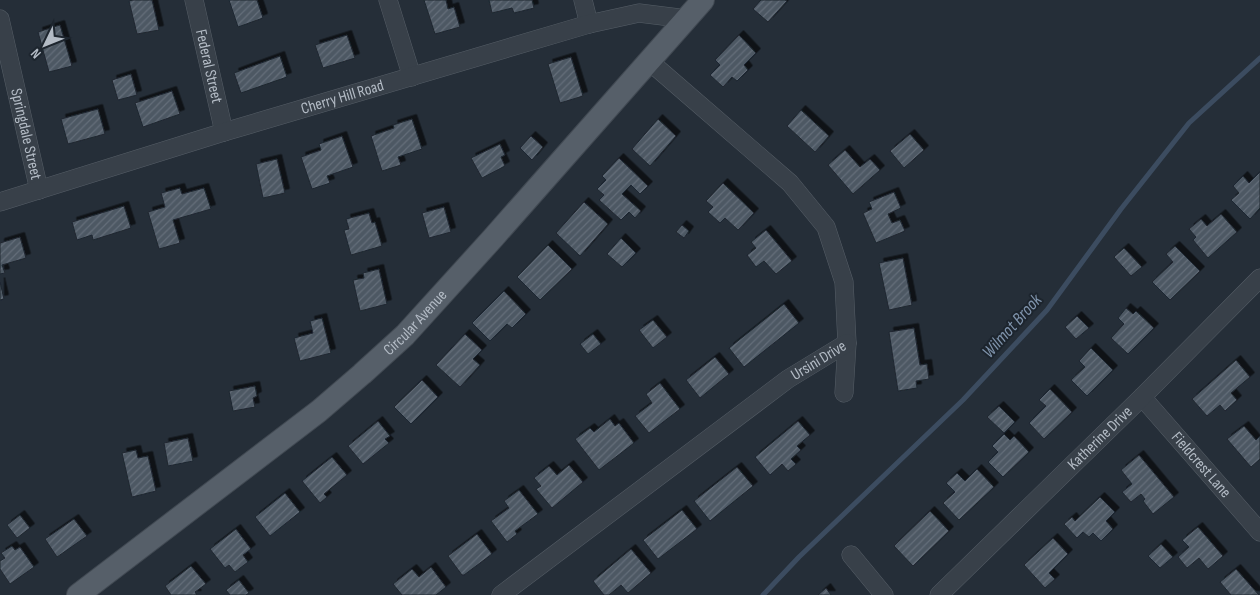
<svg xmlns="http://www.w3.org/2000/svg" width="1260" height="595" font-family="'Sofia Sans Condensed',sans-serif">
<defs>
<pattern id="building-hatch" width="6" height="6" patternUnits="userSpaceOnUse" patternTransform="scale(1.25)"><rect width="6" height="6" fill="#4d5864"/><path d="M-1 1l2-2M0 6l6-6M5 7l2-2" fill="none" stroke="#646e79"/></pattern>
<filter id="shadow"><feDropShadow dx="4.5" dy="-4.5" stdDeviation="0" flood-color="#0009"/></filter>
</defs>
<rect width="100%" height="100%" fill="#252e38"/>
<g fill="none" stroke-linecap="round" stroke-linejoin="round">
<!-- stream -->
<path stroke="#3c4c60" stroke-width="5" d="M 763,595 L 799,557 L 963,400 L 1047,310 L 1121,209 L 1189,123 L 1260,58"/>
</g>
<!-- building -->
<path fill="url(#building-hatch)" stroke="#1f2730" filter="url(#shadow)" d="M 133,0 L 152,0 L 159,30 L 137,34 L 129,1 Z
M 229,0 L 257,0 L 263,18 L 238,27 Z
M 424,0 L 446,0 L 448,9 L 454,7 L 460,27 L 435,34 Z
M 489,0 L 532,0 L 534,8 L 514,13 L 512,8 L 492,13 Z
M 761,0 L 785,0 L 787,1 L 768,22 L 753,9 Z
M 60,25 L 72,66 L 49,72 L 38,32 Z
M 347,35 L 355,58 L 323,68 L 315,45 Z
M 739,35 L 756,53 L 744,65 L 748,70 L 737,81 L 732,77 L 723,87 L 710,75 L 720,65 L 715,60 Z
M 280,56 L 287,77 L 241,93 L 234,73 Z
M 571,57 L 583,96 L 560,103 L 548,64 Z
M 131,74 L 137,95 L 118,100 L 112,80 Z
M 172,91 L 180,114 L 143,127 L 135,103 Z
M 98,109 L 105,134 L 68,144 L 61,119 Z
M 801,110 L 829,136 L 815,152 L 787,126 Z
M 412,119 L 422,149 L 398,157 L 401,165 L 382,171 L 371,136 L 394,128 L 393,125 Z
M 658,119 L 676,136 L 650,166 L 632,149 Z
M 910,134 L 924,150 L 904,168 L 890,151 Z
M 342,136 L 353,167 L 327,176 L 330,183 L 312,189 L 301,157 L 321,150 L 319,144 Z
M 531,136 L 543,147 L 532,160 L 520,148 Z
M 500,144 L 505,155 L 501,157 L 505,166 L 482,178 L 471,158 Z
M 845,150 L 860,167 L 870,159 L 880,170 L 853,194 L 828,165 Z
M 619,158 L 648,186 L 640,194 L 631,185 L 622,194 L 641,211 L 635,218 L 629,212 L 621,220 L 599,200 L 604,195 L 597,189 L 606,180 L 602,176 Z
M 277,159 L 285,193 L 263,198 L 256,164 Z
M 1260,172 L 1260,208 L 1250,219 L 1231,200 L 1239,193 L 1233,186 L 1243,176 L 1249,183 Z
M 723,183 L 754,213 L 738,230 L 725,218 L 720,223 L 708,212 L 713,207 L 706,201 Z
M 180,188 L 182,194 L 204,188 L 211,209 L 173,220 L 180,243 L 159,249 L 148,212 L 165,207 L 161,193 Z
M 894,192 L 901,208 L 888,214 L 892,223 L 900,220 L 905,231 L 876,243 L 863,213 L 872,209 L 869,202 Z
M 584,202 L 608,224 L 580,256 L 556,233 Z
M 124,206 L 131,228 L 93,240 L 92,235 L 77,240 L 72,222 Z
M 444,207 L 451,232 L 429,238 L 422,213 Z
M 369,213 L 372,223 L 375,222 L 382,246 L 351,255 L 344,230 L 349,229 L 346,219 Z
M 1221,214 L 1237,232 L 1208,258 L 1193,240 L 1196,237 L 1189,229 L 1201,219 L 1207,226 Z
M 682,225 L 689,231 L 684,238 L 676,232 Z
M 766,230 L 792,261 L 776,274 L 764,261 L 756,267 L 747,255 L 756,248 L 751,242 Z
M 20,237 L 26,258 L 2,265 L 5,273 L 0,274 L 0,243 Z
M 621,238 L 636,253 L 622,267 L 607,254 Z
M 548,245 L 572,269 L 540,300 L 517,277 Z
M 1175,246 L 1200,271 L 1170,300 L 1152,282 L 1173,262 L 1166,254 Z
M 1124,248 L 1142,267 L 1131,276 L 1114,257 Z
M 903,258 L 912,305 L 889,310 L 879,263 Z
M 379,269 L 387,304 L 360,311 L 353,280 L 364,278 L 363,273 Z
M 0,282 L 4,299 L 0,300 Z
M 504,291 L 526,314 L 512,328 L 507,324 L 490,341 L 472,323 Z
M 784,304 L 799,323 L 744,367 L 729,348 Z
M 1126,308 L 1133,314 L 1136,311 L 1154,328 L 1128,354 L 1111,338 L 1124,324 L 1118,318 Z
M 1077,316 L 1089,328 L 1076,339 L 1065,327 Z
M 322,318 L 331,353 L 300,361 L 294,338 L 313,333 L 310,321 Z
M 653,320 L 667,337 L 653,348 L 639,330 Z
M 914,328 L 920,365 L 927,364 L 929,379 L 916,381 L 917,388 L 898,391 L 889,332 Z
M 465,334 L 482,350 L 473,359 L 480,365 L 460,387 L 436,365 Z
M 593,334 L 601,344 L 588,354 L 580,344 Z
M 1091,348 L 1113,370 L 1087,396 L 1071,380 L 1085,367 L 1079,361 Z
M 715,357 L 729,374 L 700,398 L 686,380 Z
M 1236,360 L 1250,377 L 1231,393 L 1237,400 L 1225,411 L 1220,405 L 1207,416 L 1192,399 Z
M 422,380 L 438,397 L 411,424 L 394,407 Z
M 660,383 L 680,409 L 649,433 L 635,416 L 652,403 L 646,394 Z
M 255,386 L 257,396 L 253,398 L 255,407 L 233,411 L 229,391 Z
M 1050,389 L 1072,412 L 1044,439 L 1029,423 L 1046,406 L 1039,400 Z
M 999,406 L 1015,422 L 1004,433 L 987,417 Z
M 610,419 L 615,426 L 619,423 L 634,443 L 599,470 L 575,439 L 590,428 L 594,432 Z
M 378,421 L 390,436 L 385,439 L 389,443 L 363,464 L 348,446 Z
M 798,421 L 810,435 L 797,446 L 801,450 L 791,459 L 796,464 L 788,471 L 782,464 L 770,475 L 755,457 Z
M 1244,426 L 1256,440 L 1260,436 L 1260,459 L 1251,467 L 1227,439 Z
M 1004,434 L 1010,440 L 1014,436 L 1029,452 L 1003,477 L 988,462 L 998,452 L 992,446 Z
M 188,438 L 193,461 L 168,466 L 164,443 Z
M 136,450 L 138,458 L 148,456 L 156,491 L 132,497 L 122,453 Z
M 1139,455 L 1174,497 L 1153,514 L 1143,501 L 1145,499 L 1141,494 L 1131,502 L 1122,492 L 1132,484 L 1121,470 Z
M 332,457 L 347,475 L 324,494 L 327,497 L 320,503 L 302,481 Z
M 569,465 L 583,482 L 552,508 L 536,489 L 541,486 L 534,478 L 549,466 L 557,475 Z
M 737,467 L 753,486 L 710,521 L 694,501 Z
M 977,469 L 994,487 L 959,520 L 943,503 L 955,492 L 946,483 L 957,473 L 965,481 Z
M 519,490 L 538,514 L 515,531 L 517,534 L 507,542 L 491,521 L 509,508 L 504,501 Z
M 285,493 L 300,512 L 270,536 L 255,517 Z
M 1100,497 L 1115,512 L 1106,521 L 1113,529 L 1101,541 L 1093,533 L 1089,537 L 1083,532 L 1077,538 L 1064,524 L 1072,517 L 1075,521 Z
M 682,510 L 697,529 L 658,559 L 643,540 Z
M 930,511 L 949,531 L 913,566 L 894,546 Z
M 20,515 L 30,528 L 17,538 L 7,525 Z
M 74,519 L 87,536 L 57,557 L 45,539 Z
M 1198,527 L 1223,556 L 1208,569 L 1199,558 L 1187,568 L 1178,557 L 1189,547 L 1182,540 Z
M 236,529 L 251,549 L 243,555 L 248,562 L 235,572 L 229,565 L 225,568 L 210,549 Z
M 477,534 L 492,554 L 464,575 L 462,575 L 448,556 Z
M 1053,538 L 1068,554 L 1049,573 L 1055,579 L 1045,588 L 1024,565 Z
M 1161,544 L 1173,557 L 1160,568 L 1148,556 Z
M 12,546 L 15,550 L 20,547 L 34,567 L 10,584 L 0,569 L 0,561 L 5,558 L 1,553 Z
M 631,549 L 651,573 L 628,593 L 621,585 L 609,595 L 604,595 L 593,581 Z
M 191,566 L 206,584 L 195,592 L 197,595 L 171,595 L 165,586 Z
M 431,567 L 446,587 L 436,595 L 402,595 L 393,584 L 412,569 L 419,577 Z
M 1236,569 L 1259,595 L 1231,595 L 1220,582 Z
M 239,580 L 249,593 L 246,595 L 230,595 L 226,590 Z
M 826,588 L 831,595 L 818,595 Z"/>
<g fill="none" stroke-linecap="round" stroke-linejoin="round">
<!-- minor casing -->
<g stroke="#565e67" stroke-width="19">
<g id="minor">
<path id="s1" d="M 194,0 L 224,132"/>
<path d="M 388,0 L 412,77"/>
<path d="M 583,0 L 589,24"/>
<path id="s2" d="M 0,19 L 39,190"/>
<path d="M 649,61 L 790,183 L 826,227 L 844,282 L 847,343 L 844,393"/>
<path id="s3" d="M 0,202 L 224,132 L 589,24 L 639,13 L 687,19"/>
<path id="s4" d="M 1142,397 L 1260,532"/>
<path d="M 851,555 L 884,595"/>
<path id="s5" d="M 501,595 L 788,379 L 847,343"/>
<path id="s6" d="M 939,595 L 1142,397 L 1260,278"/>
</g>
</g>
<!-- major casing -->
<g stroke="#414952" stroke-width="24">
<g id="major">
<path id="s7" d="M 78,595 L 319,411 L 362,374 L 405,335 L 493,238 L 703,0"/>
</g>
</g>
<!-- minor -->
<use href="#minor" stroke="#384049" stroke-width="18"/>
<!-- major -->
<use href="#major" stroke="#565f69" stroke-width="22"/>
</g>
<g text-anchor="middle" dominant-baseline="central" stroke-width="4" stroke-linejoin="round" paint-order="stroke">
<!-- street labels -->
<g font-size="16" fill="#b3bbc5" stroke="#1d252e">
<text stroke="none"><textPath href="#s1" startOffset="68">Federal Street</textPath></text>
<text stroke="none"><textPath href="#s3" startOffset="358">Cherry Hill Road</textPath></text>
<text stroke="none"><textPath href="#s2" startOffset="118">Springdale Street</textPath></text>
<text stroke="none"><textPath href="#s7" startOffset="434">Circular Avenue</textPath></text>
<text stroke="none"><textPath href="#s5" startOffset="395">Ursini Drive</textPath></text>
<text stroke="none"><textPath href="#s6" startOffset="225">Katherine Drive</textPath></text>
<text stroke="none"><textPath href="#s4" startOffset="90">Fieldcrest Lane</textPath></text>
</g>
<!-- water labels -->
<g font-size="18" font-style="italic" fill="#7e92aa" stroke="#1d252e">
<text transform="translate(1012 326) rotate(-48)">Wilmot Brook</text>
</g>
</g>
<!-- north arrow -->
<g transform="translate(45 45) rotate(227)" stroke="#1d252e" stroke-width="4" paint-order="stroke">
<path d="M0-4L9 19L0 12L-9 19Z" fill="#b3bbc5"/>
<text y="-8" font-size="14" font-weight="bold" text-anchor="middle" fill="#b3bbc5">N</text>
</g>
</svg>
